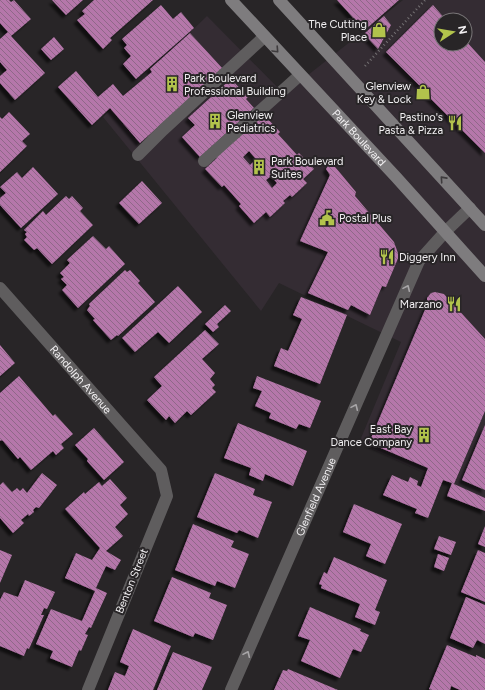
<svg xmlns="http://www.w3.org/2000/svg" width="485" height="690" font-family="Figtree,sans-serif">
<defs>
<pattern id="building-back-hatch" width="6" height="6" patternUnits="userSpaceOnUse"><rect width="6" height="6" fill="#b577aa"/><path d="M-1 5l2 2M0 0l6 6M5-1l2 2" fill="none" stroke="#8f6788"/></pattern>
<filter id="shadow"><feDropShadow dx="-3.5" dy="3.5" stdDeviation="1" flood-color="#0009"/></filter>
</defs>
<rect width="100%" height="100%" fill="#282527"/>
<!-- built -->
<path fill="#342c33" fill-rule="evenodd" d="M 403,0 L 485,0 L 485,500 L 359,443 L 401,342 L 279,283 L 261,311 L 103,117 L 207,16 L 284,94 ZM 441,20 L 465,20 L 465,44 L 441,44 Z"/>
<!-- building -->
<path fill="url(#building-back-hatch)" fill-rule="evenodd" filter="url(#shadow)" d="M 0,0 L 9,0 L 11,2 L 14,0 L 31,19 L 11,36 L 45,73 L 15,100 L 0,83 L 0,76 L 7,70 L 0,62 L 0,39 L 8,32 L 0,23 Z
M 52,0 L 83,0 L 66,15 Z
M 94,0 L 153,0 L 110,38 L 112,40 L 103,49 L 77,20 L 85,14 L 82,11 Z
M 337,0 L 399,0 L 366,29 L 358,19 L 356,21 Z
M 161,5 L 173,19 L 181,12 L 194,28 L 136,79 L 123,64 L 131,56 L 124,48 L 127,45 L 122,39 Z
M 433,5 L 446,20 L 441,20 L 441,44 L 465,44 L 465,40 L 485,62 L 485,153 L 419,87 L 420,86 L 386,52 Z
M 384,16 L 391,25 L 378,49 L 364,34 Z
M 190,33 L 223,69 L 140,143 L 110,108 L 92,125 L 58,87 L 76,71 L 98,97 L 113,84 L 123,96 L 152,72 L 150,69 Z
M 54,37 L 64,49 L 51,60 L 41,49 Z
M 231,79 L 248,97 L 246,99 L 254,108 L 200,157 L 182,137 L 195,125 L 188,118 Z
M 9,112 L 30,134 L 22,141 L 27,146 L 0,172 L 0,117 L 2,119 Z
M 264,115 L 280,132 L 278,134 L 297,155 L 299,153 L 314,169 L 303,179 L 307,183 L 292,197 L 290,195 L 283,201 L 285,203 L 270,217 L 266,212 L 254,223 L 239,206 L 241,204 L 224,185 L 222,187 L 205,169 L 217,158 L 214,155 L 251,121 L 254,124 ZM 249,151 L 256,159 L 250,165 L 243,157 ZM 271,176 L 277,183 L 272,188 L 266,180 Z
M 331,162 L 356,192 L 355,196 L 394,242 L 399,256 L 386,287 L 382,286 L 370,315 L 351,305 L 348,310 L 308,293 L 328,252 L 300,241 L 330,175 L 326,169 Z
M 33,167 L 58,194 L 21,228 L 0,205 L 0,198 L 6,193 L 0,187 L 17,172 L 22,178 Z
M 142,181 L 162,203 L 139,224 L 119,203 Z
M 66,196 L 69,199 L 72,196 L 83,208 L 80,211 L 93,225 L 52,264 L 37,248 L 34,250 L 24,240 L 27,237 L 25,234 L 27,232 L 24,230 L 43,211 L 46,215 Z
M 93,236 L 106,249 L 109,246 L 125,264 L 78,308 L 62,290 L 67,285 L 61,279 L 64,277 L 60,273 L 70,263 L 67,260 Z
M 125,270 L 127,272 L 130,270 L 140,281 L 138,283 L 155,302 L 118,336 L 117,335 L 111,340 L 93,320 L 95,319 L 87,310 L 90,306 L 89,304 Z
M 178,286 L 202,312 L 169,343 L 158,332 L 135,352 L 122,338 Z
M 435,292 L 444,294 L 485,339 L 485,411 L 454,484 L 485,498 L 485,511 L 447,496 L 452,483 L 443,480 L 428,518 L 415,513 L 417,509 L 383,495 L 392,475 L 408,482 L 410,477 L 418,481 L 417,485 L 421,487 L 428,468 L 369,443 L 427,305 L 427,298 L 431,293 Z
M 301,297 L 347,315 L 320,384 L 274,366 L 281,348 L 288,351 L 302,319 L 293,315 Z
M 225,305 L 231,311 L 217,324 L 219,327 L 213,332 L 205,324 Z
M 205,330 L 219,344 L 202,359 L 215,373 L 210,379 L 215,385 L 212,388 L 216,392 L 191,415 L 187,411 L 175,423 L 169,416 L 166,420 L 147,400 L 162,386 L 154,377 Z
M 0,345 L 15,363 L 0,376 Z
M 19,376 L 53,416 L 55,414 L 73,434 L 61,444 L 64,448 L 56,455 L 53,451 L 31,470 L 20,457 L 18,459 L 3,441 L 1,440 L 0,441 L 0,393 Z
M 257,376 L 321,401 L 310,428 L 299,424 L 296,429 L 269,418 L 271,413 L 255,406 L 262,391 L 253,388 Z
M 238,423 L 307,451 L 293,486 L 265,474 L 263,481 L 249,475 L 251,468 L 224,458 Z
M 485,425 L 485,490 L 462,480 Z
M 94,428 L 124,462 L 104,480 L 87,461 L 88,459 L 75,445 Z
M 42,473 L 57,485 L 39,508 L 36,507 L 33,510 L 34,512 L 29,516 L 28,514 L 21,520 L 24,523 L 13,533 L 0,518 L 0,485 L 3,482 L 12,492 L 17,488 L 20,491 L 23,488 L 27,493 Z
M 215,473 L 255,489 L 253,495 L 272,502 L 258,538 L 239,530 L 237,533 L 197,517 Z
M 110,479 L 127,498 L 120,505 L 128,514 L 115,527 L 123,536 L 106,551 L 121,560 L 115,570 L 106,566 L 96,588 L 107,593 L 91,628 L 89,627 L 85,634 L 88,635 L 81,651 L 79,650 L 72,667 L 50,658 L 53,651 L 36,644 L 51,609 L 82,621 L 95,591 L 65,578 L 76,553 L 92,560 L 100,548 L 65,509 L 84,492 L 85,494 L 99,482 L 102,486 Z
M 354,504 L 402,524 L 385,564 L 366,556 L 371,544 L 343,532 Z
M 193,524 L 234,541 L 231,547 L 249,554 L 235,588 L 217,581 L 215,586 L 175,570 Z
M 485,526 L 485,547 L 478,544 Z
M 439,536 L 456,542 L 451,555 L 434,549 Z
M 0,550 L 12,555 L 0,583 Z
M 478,550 L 485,553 L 485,602 L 461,592 Z
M 438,554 L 449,558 L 444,571 L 434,567 Z
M 334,557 L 387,580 L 375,610 L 380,612 L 375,625 L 355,617 L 360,604 L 321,588 L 322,585 L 319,584 L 324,572 L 327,574 Z
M 172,577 L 211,593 L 209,598 L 227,605 L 213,640 L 195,633 L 193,637 L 154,621 Z
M 25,580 L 55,592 L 47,609 L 44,608 L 41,615 L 44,615 L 29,649 L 27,648 L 24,656 L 0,646 L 0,600 L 4,592 L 18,597 Z
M 466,597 L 485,605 L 485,644 L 477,640 L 473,648 L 450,638 Z
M 310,607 L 361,629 L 360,631 L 369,635 L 361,652 L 353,649 L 340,678 L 301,661 L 310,640 L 298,636 Z
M 133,629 L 171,646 L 153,690 L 108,690 L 115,672 L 125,676 L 129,666 L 120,662 Z
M 447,645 L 476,657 L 476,655 L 485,659 L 485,690 L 460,690 L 451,686 L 450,690 L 432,690 L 429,689 Z
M 173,652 L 212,667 L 202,690 L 157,690 Z
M 288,669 L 338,690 L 274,690 L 283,670 L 287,671 Z"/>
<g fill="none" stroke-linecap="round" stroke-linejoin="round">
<!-- path -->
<path stroke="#747173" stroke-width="2.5" stroke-dasharray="1 3" stroke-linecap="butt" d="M 365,66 L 425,0"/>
<!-- lane -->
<path stroke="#5f5d5e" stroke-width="12" d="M 138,155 L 163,130 L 264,37
M 204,161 L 300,75"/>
<!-- street -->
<g stroke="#5f5d5e" stroke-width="12">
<path id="s1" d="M 0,288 L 161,470 L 167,496 L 88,690"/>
<path id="s2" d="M 231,690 L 419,261 L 445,232 L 470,208"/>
</g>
<!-- secondary -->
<g stroke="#7e7c7e" stroke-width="12">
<path id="s3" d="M 231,0 L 396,177 L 485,276"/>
<path d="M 279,0 L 485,225"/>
</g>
</g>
<!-- one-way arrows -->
<defs><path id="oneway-chevron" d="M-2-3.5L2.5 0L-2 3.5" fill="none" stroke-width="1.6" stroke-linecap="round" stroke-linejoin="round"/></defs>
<g stroke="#3e3b3d">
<use href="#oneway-chevron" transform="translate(276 50) rotate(47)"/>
<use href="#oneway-chevron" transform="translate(443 179) rotate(-132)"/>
</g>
<g stroke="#a8a6a8">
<use href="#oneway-chevron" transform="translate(407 288) rotate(-66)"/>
<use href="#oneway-chevron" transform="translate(355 407) rotate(-66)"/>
<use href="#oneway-chevron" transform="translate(247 654) rotate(-66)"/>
</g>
<!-- icons -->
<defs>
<g id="shop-bare" transform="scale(1.2)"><path d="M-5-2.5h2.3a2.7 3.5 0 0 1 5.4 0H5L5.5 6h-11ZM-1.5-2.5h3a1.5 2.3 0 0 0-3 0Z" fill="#b2c34c" stroke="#282527" stroke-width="2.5" paint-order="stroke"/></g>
<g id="building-bare" transform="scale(1.2)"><path d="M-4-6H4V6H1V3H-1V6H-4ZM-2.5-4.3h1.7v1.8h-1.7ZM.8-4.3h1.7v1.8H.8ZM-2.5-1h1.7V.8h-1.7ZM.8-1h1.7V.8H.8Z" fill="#b2c34c" stroke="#282527" stroke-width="2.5" paint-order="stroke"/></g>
<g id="restaurant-bare" transform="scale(1.2)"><path d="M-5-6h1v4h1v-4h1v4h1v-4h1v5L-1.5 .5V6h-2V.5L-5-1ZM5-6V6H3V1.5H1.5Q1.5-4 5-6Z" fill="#b2c34c" stroke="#282527" stroke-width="2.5" paint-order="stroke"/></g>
<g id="civic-bare" transform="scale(1.2)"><path d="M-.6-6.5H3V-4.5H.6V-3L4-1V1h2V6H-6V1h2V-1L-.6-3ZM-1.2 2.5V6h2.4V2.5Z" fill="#b2c34c" stroke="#282527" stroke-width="2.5" paint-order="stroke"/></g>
</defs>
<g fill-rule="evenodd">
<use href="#shop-bare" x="379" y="30"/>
<use href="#building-bare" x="172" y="84"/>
<use href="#shop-bare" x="423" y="92"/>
<use href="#building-bare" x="215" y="121"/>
<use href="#restaurant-bare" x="455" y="123"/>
<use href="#building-bare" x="259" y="167"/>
<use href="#civic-bare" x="327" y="218"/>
<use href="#restaurant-bare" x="387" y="257"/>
<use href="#restaurant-bare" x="454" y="304"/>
<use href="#building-bare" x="424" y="435"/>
</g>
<g text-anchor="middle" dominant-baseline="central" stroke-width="4" stroke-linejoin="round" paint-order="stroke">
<!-- poi labels -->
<g font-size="11" fill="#f2f0f2" stroke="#282527" text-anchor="end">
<text x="367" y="24">The Cutting<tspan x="367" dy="13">Place</tspan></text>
<text x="184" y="78" text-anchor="start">Park Boulevard<tspan x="184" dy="13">Professional Building</tspan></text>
<text x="411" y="86">Glenview<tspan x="411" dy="13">Key &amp; Lock</tspan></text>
<text x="227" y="115" text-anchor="start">Glenview<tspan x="227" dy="13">Pediatrics</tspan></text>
<text x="443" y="117">Pastino's<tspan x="443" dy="13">Pasta &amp; Pizza</tspan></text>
<text x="271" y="161" text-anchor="start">Park Boulevard<tspan x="271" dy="13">Suites</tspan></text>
<text x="339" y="218" text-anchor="start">Postal Plus</text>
<text x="399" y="257" text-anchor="start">Diggery Inn</text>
<text x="442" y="304">Marzano</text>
<text x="412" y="429">East Bay<tspan x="412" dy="13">Dance Company</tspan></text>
</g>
<!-- street labels -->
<g font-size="11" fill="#f2f0f2" stroke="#282527">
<text stroke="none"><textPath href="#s3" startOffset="188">Park Boulevard</textPath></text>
<text stroke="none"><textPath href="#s1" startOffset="122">Randolph Avenue</textPath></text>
<text stroke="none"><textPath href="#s2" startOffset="211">Glenfield Avenue</textPath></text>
<text transform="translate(132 581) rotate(-68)">Benton Street</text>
</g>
</g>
<!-- north arrow -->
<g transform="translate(453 32) rotate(78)"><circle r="19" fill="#282527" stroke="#797678"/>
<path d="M0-3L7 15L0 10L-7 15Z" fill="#b2c34c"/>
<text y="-6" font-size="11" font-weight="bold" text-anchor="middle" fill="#f2f0f2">N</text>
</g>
</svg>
